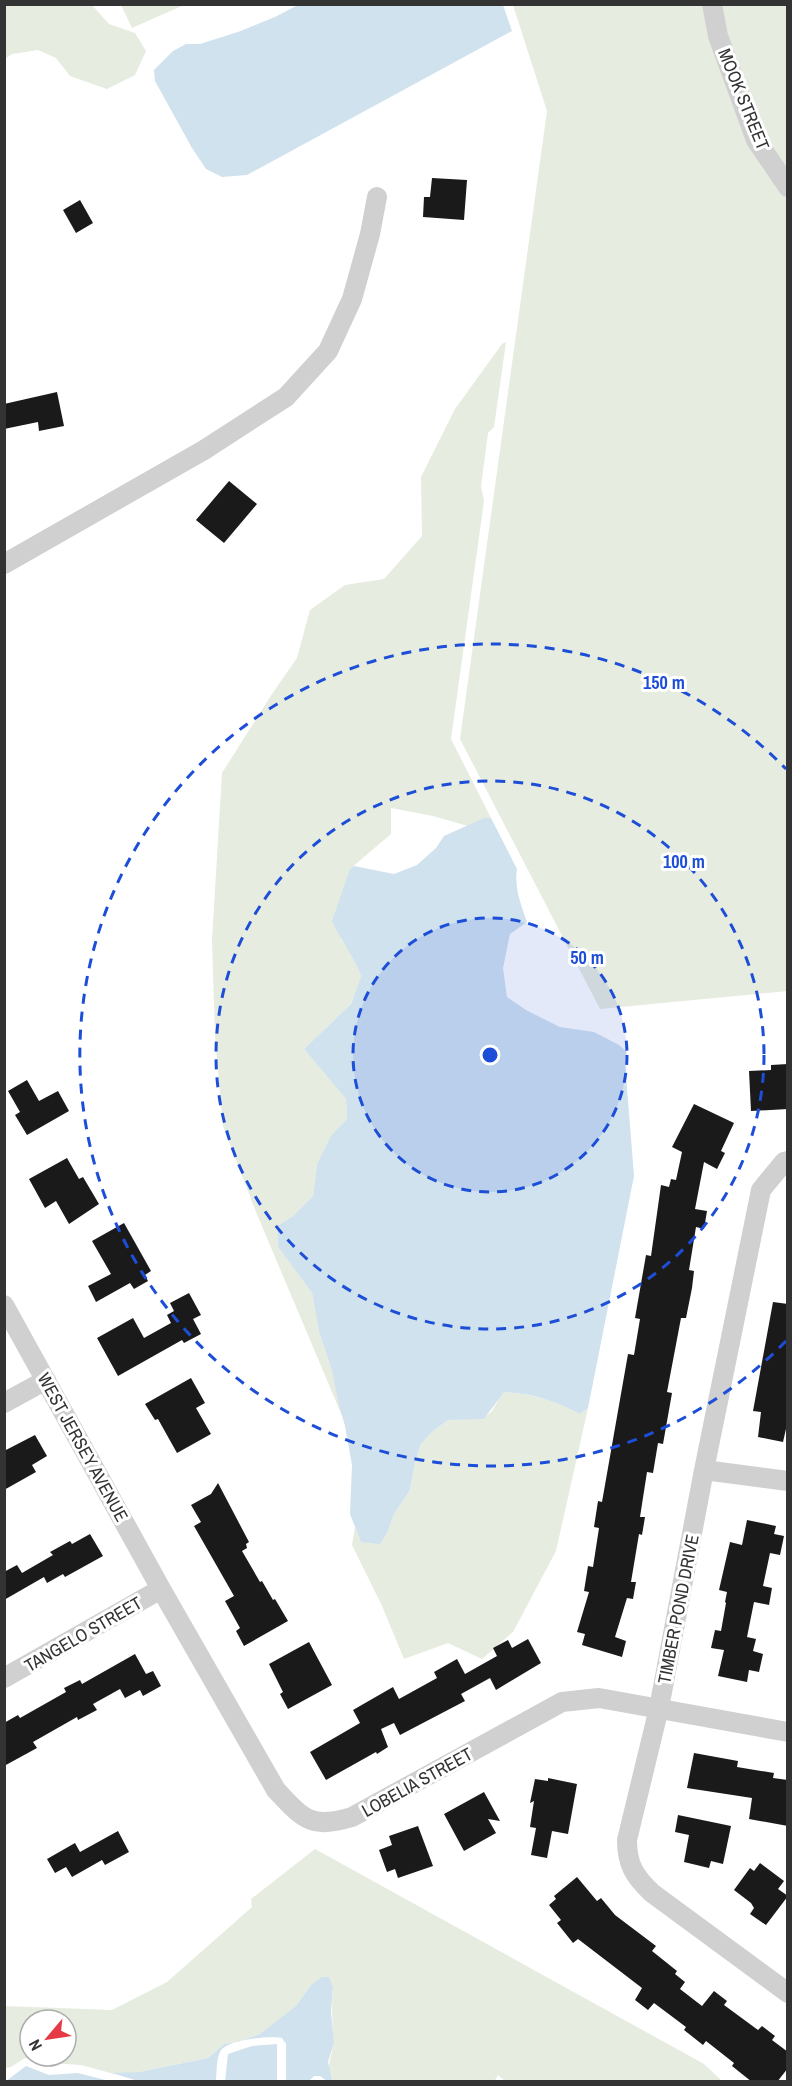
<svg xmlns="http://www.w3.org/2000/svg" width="792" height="2086" font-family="'Archivo Narrow',sans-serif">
<rect width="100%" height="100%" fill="#fff"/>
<!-- green -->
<path fill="#e6ecdf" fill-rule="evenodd" d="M 5,4 L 92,5 L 109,24 L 135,33 L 146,51 L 135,75 L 107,89 L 70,76 L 56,58 L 38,50 L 12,54 L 5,59 Z
M 121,5 L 184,5 L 132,28 Z
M 513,5 L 787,5 L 787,991 L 600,1009 L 460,739 L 547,111 Z
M 506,342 L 494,427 L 488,433 L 481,486 L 484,501 L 451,739 L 491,818 L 484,818 L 468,826 L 433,816 L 391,808 L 391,834 L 350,869 L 341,939 L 353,956 L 361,976 L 351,1004 L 304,1049 L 346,1099 L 347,1119 L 331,1137 L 317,1164 L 313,1196 L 293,1216 L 277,1226 L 278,1247 L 312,1293 L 319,1332 L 332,1371 L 343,1418 L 256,1212 L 223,1126 L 215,1036 L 212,940 L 222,773 L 272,694 L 297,658 L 310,610 L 345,585 L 384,579 L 422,536 L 421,477 L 455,409 L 502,344 Z
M 503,1392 C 530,1393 557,1401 580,1414 L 588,1408 L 556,1551 L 513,1632 L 482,1659 L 448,1643 L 404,1659 L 382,1606 L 352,1545 L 355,1527 L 361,1542 L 388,1531 L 394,1514 L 410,1490 L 415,1462 L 421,1444 L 433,1431 L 448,1420 L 484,1418 L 492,1411 Z
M 315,1849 L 704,2064 L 722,2081 L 506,2082 L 498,2075 L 494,2082 L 332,2081 C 324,2063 334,2057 333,2040 C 333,2023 331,2006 333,1988 L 311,1985 L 296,2006 L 271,2027 L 260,2034 L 237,2042 L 224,2044 L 208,2058 L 139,2072 L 114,2074 L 81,2065 L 51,2063 L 44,2064 L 25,2058 L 11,2067 L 5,2068 L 4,2006 L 112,2010 L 167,1982 L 252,1907 L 251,1899 ZM 30,2020 L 66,2020 L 66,2056 L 30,2056 Z"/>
<!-- water -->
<path fill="#cfe2ee" d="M 298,5 L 503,5 L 512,31 L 247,175 L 222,177 L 206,169 L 192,148 L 155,81 L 154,70 L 173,51 L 186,44 L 200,44 L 238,32 L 275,17 Z
M 484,818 L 491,818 L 517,869 C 514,887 521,905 527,922 L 510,934 L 503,968 L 507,997 L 526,1010 L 560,1027 L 594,1032 L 619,1045 L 626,1051 L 625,1063 L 634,1176 L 588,1408 L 580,1414 C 557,1401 530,1393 504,1392 L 484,1419 L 448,1420 L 433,1431 L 421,1444 L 415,1462 L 410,1490 L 394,1514 L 388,1531 L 380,1544 L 361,1542 L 350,1514 L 352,1465 L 345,1426 L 339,1405 L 332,1371 L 319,1332 L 312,1293 L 278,1247 L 277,1226 L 293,1216 L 313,1196 L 317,1164 L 331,1136 L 347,1119 L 346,1099 L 304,1049 L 351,1004 L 361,976 C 354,956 341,941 332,921 L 350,869 L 354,866 L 394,874 L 417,865 L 436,848 L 444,836 Z
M 322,1977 L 329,1977 L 333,1988 L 331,2011 L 334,2043 L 328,2062 L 332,2081 L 327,2081 L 320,2076 L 314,2076 L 309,2081 L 286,2081 L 286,2044 L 282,2038 C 271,2035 230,2040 222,2049 C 216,2055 217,2073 216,2081 L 138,2081 L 112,2073 L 139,2072 L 208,2058 L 224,2044 L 237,2042 L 260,2034 L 296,2006 L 311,1985 Z
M 277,2044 L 277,2081 L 225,2081 L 228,2054 L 252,2046 Z
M 26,2066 L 49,2075 L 78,2073 L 109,2081 L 6,2081 Z"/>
<!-- building -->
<path fill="#1a1a1a" d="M 432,178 L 467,180 L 464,220 L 423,217 L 424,197 L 430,197 Z
M 80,200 L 93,223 L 76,233 L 63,210 Z
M 57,392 L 64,426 L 39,431 L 38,422 L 4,429 L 4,404 Z
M 229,481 L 257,504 L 224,543 L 196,520 Z
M 788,1064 L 788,1109 L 751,1111 L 749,1071 L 771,1070 L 771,1065 Z
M 27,1080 L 39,1101 L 58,1091 L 69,1111 L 27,1135 L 15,1115 L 20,1112 L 8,1091 Z
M 694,1104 L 734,1123 L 721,1151 L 725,1153 L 717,1169 L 704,1162 L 695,1209 L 707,1211 L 704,1229 L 696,1227 L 689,1270 L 694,1271 L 692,1288 L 686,1318 L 681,1318 L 667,1392 L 672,1393 L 663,1444 L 658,1443 L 653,1473 L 647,1472 L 640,1517 L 645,1517 L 642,1535 L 639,1534 L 631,1582 L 636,1582 L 633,1599 L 627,1598 L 615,1637 L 626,1641 L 622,1657 L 582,1645 L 585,1634 L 577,1632 L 589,1592 L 584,1591 L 588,1566 L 593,1567 L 599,1528 L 594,1527 L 598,1501 L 602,1502 L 628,1354 L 634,1355 L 640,1319 L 635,1318 L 646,1255 L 651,1256 L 661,1185 L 669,1187 L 671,1179 L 676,1180 L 682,1152 L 672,1147 Z
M 67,1158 L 79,1179 L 83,1177 L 99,1204 L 69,1224 L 56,1201 L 45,1208 L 29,1179 Z
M 124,1223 L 151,1271 L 145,1275 L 148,1281 L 134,1289 L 130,1283 L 96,1302 L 88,1286 L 111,1274 L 92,1241 Z
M 189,1293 L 201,1315 L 193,1319 L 201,1334 L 184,1343 L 182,1340 L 118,1376 L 97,1338 L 133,1318 L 144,1338 L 171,1323 L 167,1315 L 174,1311 L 170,1303 Z
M 773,1302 L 788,1304 L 788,1420 L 783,1442 L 758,1437 L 761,1412 L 753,1411 Z
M 191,1378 L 205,1403 L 196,1408 L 211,1434 L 177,1453 L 158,1419 L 155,1420 L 145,1404 Z
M 35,1435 L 47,1456 L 32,1465 L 36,1472 L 4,1490 L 4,1451 Z
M 218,1483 L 249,1542 L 246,1544 L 247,1548 L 242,1551 L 260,1582 L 262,1581 L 273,1600 L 275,1599 L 288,1621 L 244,1646 L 236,1631 L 240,1628 L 225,1601 L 234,1596 L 194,1526 L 201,1522 L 191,1505 L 211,1494 Z
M 747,1520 L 776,1526 L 774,1534 L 784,1536 L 780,1555 L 770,1553 L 763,1586 L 772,1588 L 769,1605 L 754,1602 L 747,1637 L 756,1639 L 753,1651 L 763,1654 L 759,1672 L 749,1670 L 747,1682 L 718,1676 L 724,1650 L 711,1648 L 715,1630 L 721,1631 L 726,1603 L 725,1602 L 727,1592 L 719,1590 L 730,1542 L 742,1545 Z
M 90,1534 L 103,1556 L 65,1577 L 63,1574 L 47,1583 L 44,1577 L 4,1600 L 4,1572 L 17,1565 L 22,1573 L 53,1555 L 50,1552 L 70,1541 L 72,1544 Z
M 528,1639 L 541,1663 L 496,1690 L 490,1678 L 461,1694 L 465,1701 L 400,1735 L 394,1723 L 381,1729 L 388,1747 L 377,1754 L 376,1752 L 326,1780 L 310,1752 L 360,1723 L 353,1710 L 393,1687 L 399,1699 L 437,1678 L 434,1672 L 457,1659 L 465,1674 L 497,1656 L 493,1648 L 508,1640 L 512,1648 Z
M 309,1642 L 332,1685 L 288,1709 L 280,1694 L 283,1692 L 269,1664 Z
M 135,1654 L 146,1674 L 153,1671 L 161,1686 L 143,1696 L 140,1690 L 125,1698 L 120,1689 L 93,1704 L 97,1710 L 78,1720 L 77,1717 L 33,1742 L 37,1748 L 4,1766 L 4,1723 L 18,1715 L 20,1718 L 66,1692 L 64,1688 L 80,1680 L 82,1684 Z
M 694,1753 L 738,1761 L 737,1767 L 774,1773 L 773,1778 L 788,1780 L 788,1826 L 749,1819 L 752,1798 L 687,1788 Z
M 548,1778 L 577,1784 L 568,1834 L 552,1831 L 547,1858 L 531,1855 L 536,1828 L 530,1827 L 534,1801 L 530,1803 L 535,1779 L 548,1781 Z
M 484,1792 L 500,1821 L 488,1819 L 496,1833 L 464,1851 L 444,1814 Z
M 678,1815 L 731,1826 L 723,1864 L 711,1861 L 709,1868 L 684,1862 L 689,1835 L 675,1832 Z
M 418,1826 L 433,1866 L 398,1878 L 395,1869 L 387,1872 L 379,1850 L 392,1845 L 389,1836 Z
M 118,1831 L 129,1852 L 105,1865 L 102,1860 L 72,1877 L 66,1867 L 55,1873 L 47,1859 L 75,1843 L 80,1852 Z
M 760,1863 L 784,1881 L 778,1889 L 788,1896 L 766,1925 L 750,1914 L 754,1908 L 751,1903 L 734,1890 L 750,1868 L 754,1871 Z
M 577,1877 L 597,1901 L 601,1898 L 615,1915 L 656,1946 L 652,1951 L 677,1971 L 675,1974 L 685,1982 L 680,1989 L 702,2006 L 714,1991 L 727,2001 L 724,2005 L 758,2030 L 762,2026 L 775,2036 L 772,2040 L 788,2052 L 788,2068 L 777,2082 L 752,2082 L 732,2066 L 734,2063 L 706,2041 L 703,2045 L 684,2030 L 686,2027 L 654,2003 L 648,2010 L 635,2000 L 642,1988 L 578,1939 L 573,1943 L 557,1923 L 561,1920 L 549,1905 L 556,1899 L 554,1896 Z"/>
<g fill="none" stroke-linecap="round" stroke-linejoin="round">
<!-- minor -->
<path stroke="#d0d0d0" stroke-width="20" d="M 712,4 L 718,36 L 756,140 L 788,187
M 4,564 L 204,450 L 286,397 L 328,351 L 352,299 L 370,234 L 377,197
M 788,1161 L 784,1162 L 761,1190 L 704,1470 L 659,1708 L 627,1840 C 627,1864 634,1876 652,1893 L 788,1993
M 4,1305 L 161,1589 L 276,1790 C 304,1820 311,1829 352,1817 L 562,1702 L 599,1698 L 788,1732
M 4,1403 L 46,1380
M 704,1470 L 788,1481
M 4,1678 L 161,1589"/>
</g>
<!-- distance rings -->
<circle cx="490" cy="1055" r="137" fill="#1d4ed8" fill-opacity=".12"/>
<g fill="none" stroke="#1d4ed8" stroke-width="3" stroke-dasharray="10 8">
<circle cx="490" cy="1055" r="137"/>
<circle cx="490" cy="1055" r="274"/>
<path d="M786 1341A411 411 0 1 1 786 769"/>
</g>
<g text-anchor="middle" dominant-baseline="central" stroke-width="6" stroke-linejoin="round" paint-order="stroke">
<!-- street labels -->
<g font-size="18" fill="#333" stroke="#fff">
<text transform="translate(744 99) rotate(68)">MOOK STREET</text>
<text transform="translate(83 1447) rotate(61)">WEST JERSEY AVENUE</text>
<text transform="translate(678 1609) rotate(-79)">TIMBER POND DRIVE</text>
<text transform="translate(83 1634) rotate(-30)">TANGELO STREET</text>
<text transform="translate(417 1782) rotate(-29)">LOBELIA STREET</text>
</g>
</g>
<circle cx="490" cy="1055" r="9" fill="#1d4ed8" stroke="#fff" stroke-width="3"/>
<g font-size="18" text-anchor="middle" font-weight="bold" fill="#1d4ed8" stroke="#fff" stroke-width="6" stroke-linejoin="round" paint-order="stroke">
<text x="664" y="689">150 m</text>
<text x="684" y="868">100 m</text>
<text x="587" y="964">50 m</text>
</g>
<!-- border -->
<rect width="792" height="2086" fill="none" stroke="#333333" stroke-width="12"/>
<!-- north arrow -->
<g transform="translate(48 2038) rotate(241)"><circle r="28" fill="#ffffff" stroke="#adadad" stroke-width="1.5"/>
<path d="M0-4.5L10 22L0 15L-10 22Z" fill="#e63946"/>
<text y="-9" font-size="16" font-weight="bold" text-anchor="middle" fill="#333333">N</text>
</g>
</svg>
